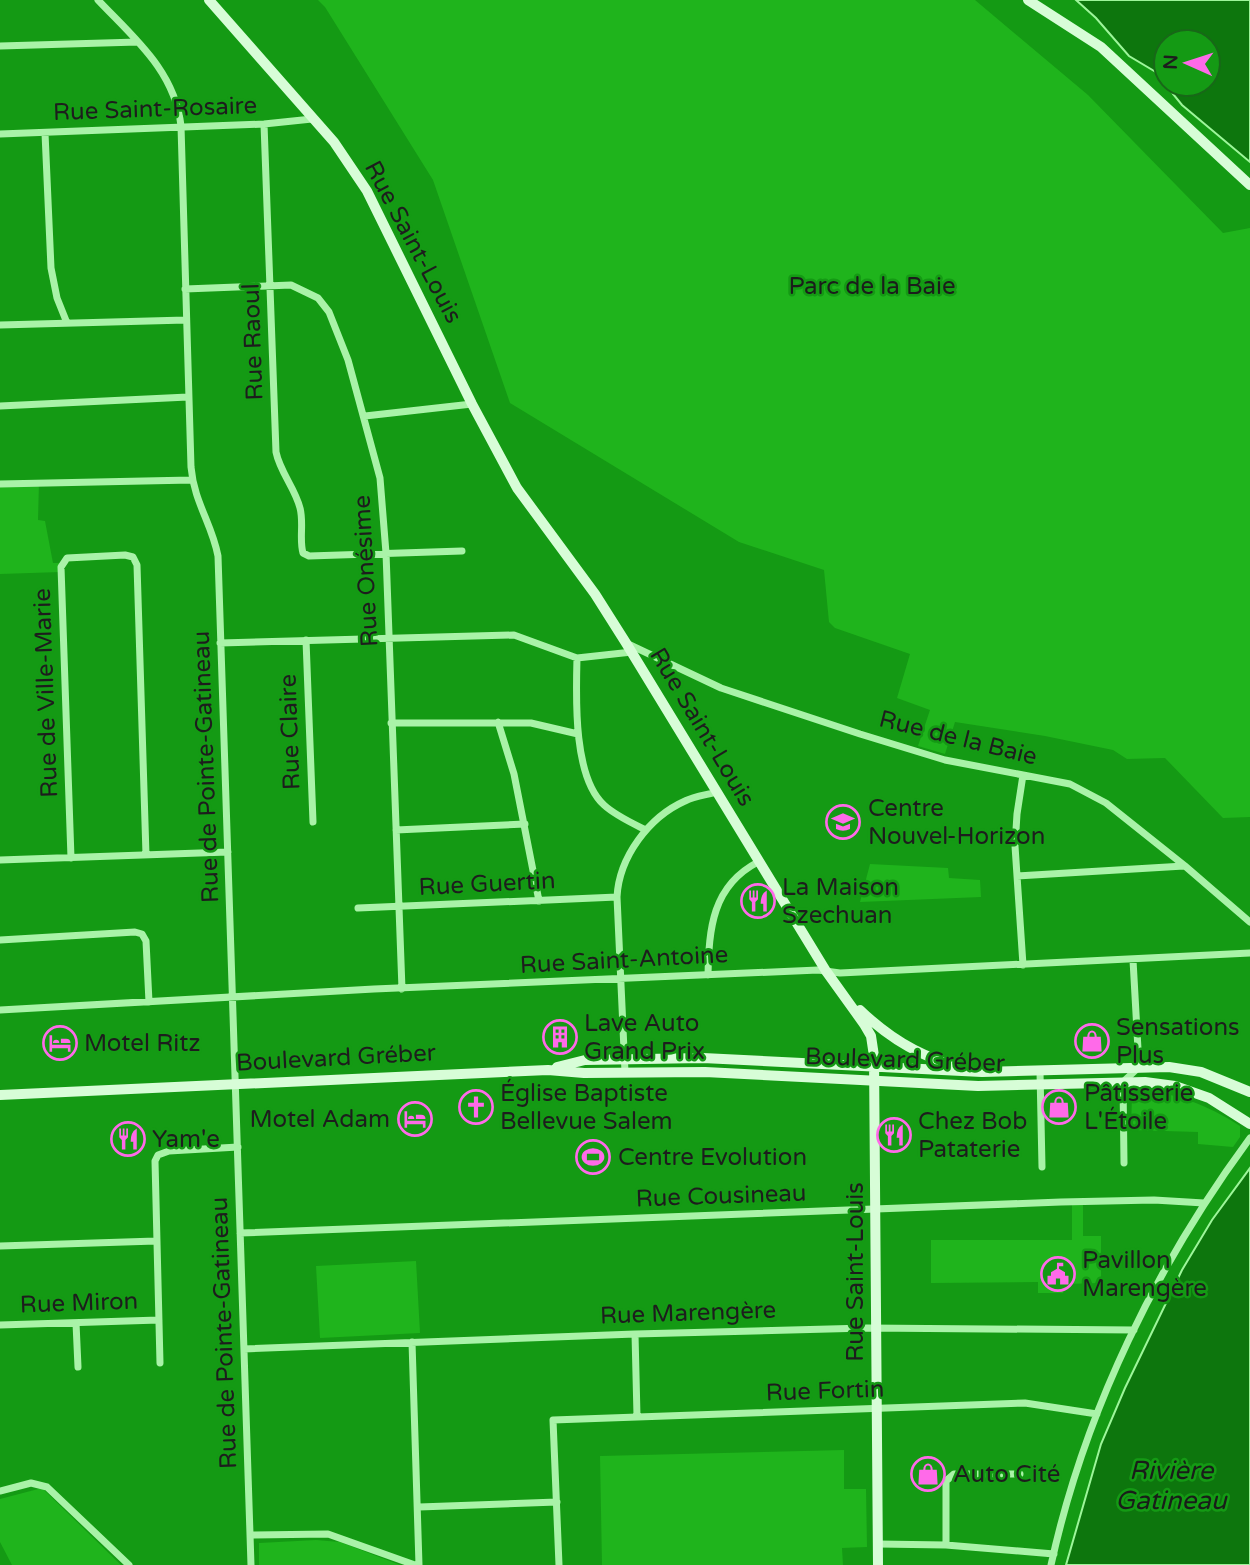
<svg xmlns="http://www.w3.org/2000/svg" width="1250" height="1565" font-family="'Varela Round',sans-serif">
<rect width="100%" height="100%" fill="#149a14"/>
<!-- green -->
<path fill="#1fb41c" d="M 318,0 L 975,0 L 1088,95 L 1223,233 L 1250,228 L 1250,817 L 1223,818 L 1165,758 L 1127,759 L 1113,750 L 1045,736 L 955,722 L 945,754 L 918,746 L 930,710 L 897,698 L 910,654 L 835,628 L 829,622 L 824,570 L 739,542 L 510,403 L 433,180 L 325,7 Z
M 39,482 L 38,520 L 45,521 L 53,563 L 62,563 L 61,572 L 0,574 L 0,484 Z
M 870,864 L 948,868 L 949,878 L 980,880 L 981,897 L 860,902 Z
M 1140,1089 C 1179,1095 1206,1104 1240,1126 L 1240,1137 L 1233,1147 L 1198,1144 L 1198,1132 L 1131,1130 L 1132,1094 Z
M 1072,1205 L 1083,1205 L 1083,1236 L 1101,1236 L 1101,1283 L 1066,1284 L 1063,1293 L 1038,1293 L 1038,1282 L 931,1283 L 931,1240 L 1072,1240 Z
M 416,1261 L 420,1333 L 320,1338 L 316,1266 Z
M 844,1450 L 844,1489 L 866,1489 L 867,1547 L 842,1548 L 843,1565 L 602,1565 L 600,1456 Z
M 42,1488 L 121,1565 L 12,1565 L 0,1542 L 0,1499 Z
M 316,1540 L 340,1542 L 400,1565 L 259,1565 L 259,1543 Z"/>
<!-- water -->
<path fill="#0d760d" stroke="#9df69a" stroke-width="2" d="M 1076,0 L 1250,0 L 1250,162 L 1182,105 L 1173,94 L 1169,84 L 1208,84 L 1208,42 L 1166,42 L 1166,78 L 1129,56 L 1096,18 Z
M 1250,1168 L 1250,1565 L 1066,1565 L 1101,1444 L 1125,1388 L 1182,1270 L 1212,1220 Z"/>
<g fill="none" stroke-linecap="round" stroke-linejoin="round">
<!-- street -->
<path stroke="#a9f3a8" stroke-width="7" d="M 98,0 C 134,38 175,71 181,126 L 191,467 C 194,502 212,524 218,556 L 251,1565
M 0,46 L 138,42
M 264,124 L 276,452 C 280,472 295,488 300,508 C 304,523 299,539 303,553 L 309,556 L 462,551
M 45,133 L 51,268 L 57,298 L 67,323
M 0,134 L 264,124 L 312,119
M 185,289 L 291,285 L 318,298 L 329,312 L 348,360 L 380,478 L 386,553 L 402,989
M 0,325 L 186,320
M 0,406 L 188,397
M 365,416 L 472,404
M 0,484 L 192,480
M 306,640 L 313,822
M 220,643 L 514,635 L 577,658 L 632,652
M 628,644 L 721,688 L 860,734 L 945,760 L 1070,784 L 1106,803 L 1185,866 L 1250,922
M 577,658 C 576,697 573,777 604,805 C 616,816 632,823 646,830
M 498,722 L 514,774 L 539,901
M 391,723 L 531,723 L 578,734
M 396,830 L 525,824
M 71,858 L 61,567 L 67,558 L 125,555 L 133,557 L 137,565 L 146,855
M 0,860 L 228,852
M 1017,876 L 1184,866
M 358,908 L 617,897
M 0,940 L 135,932 L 142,934 L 146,941 L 149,1002
M 1023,965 L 1015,846 L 1017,814 L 1023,775
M 708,975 C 709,929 712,886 758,862
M 0,1010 L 374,989 L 818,970 L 840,973 L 1250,953
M 625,1072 L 617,897 C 619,857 649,817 685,801 C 695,796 707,795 717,792
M 1040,1072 L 1042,1167
M 1124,1163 L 1123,1082 L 1139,1067 L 1133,960
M 240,1233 L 1061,1202 L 1154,1200 L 1204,1203
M 0,1246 L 156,1241
M 76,1323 L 78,1367
M 0,1325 L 159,1320
M 635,1334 L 637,1416
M 412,1342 L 419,1565
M 244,1349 L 635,1334 L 867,1328 L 1134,1330
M 160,1363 L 155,1161 L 158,1155 L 169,1151 L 238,1147
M 0,1491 L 31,1483 L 47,1487 L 129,1565
M 419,1507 L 557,1502
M 250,1535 L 328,1534 L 415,1565
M 878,1544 L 946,1545 L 1054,1554
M 946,1545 L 946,1481 L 954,1474 L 1020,1474
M 559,1565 L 553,1420 L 1025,1403 L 1097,1414
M 1051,1565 C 1085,1410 1157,1264 1250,1138"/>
<!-- secondary -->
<path stroke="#d7fdd7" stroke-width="10" d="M 209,0 L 334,142 L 367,191 L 472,404 L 517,488 L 595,594 L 626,643 L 826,971 L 864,1024 L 871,1036 L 874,1056 L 878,1565
M 1028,0 L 1101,47 L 1250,185
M 860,1010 C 888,1037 919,1057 958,1066
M 557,1067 L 585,1060 L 703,1058 L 982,1072 L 1169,1067 L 1201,1072 L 1250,1092
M 0,1095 L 548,1070 L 584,1073 L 705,1072 L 978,1086 L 1145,1082 L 1175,1086 L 1209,1098 L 1250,1124"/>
</g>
<!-- icons -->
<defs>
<g id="school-ring" transform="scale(1.75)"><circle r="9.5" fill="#149a14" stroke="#ff6ae9" stroke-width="1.5"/><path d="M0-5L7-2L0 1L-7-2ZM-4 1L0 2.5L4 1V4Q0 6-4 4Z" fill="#ff6ae9"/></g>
<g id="restaurant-ring" transform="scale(1.75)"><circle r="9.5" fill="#149a14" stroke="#ff6ae9" stroke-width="1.5"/><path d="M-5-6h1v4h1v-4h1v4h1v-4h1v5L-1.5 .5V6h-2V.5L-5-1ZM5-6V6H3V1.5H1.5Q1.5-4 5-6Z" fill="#ff6ae9"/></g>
<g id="building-ring" transform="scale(1.75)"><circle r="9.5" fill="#149a14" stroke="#ff6ae9" stroke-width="1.5"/><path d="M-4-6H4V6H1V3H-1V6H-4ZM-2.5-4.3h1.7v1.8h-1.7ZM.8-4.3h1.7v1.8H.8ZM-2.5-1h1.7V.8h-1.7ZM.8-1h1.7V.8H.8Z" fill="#ff6ae9"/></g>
<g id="shop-ring" transform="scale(1.75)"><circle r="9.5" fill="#149a14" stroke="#ff6ae9" stroke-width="1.5"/><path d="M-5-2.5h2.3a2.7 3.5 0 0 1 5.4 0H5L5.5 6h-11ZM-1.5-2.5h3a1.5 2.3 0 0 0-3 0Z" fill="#ff6ae9"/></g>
<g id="hotel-ring" transform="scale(1.75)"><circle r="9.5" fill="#149a14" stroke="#ff6ae9" stroke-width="1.5"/><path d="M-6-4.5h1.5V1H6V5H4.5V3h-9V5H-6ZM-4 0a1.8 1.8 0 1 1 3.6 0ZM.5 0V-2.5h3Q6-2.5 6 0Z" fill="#ff6ae9"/></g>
<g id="church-ring" transform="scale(1.75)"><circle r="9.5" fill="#149a14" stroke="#ff6ae9" stroke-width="1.5"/><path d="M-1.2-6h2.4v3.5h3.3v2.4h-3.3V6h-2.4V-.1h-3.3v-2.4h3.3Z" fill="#ff6ae9"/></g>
<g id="stadium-ring" transform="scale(1.75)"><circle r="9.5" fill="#149a14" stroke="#ff6ae9" stroke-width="1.5"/><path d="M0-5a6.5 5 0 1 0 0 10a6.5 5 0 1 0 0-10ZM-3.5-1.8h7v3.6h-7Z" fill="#ff6ae9"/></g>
<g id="civic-ring" transform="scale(1.75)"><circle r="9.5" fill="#149a14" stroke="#ff6ae9" stroke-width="1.5"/><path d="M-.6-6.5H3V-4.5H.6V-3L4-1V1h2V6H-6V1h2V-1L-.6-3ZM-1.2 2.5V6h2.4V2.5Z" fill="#ff6ae9"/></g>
</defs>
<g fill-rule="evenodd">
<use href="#school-ring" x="843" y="822"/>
<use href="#restaurant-ring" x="758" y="901"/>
<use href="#building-ring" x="560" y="1037"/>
<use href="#shop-ring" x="1092" y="1041"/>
<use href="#hotel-ring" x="60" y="1043"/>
<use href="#church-ring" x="476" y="1107"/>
<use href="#shop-ring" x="1059" y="1107"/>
<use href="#hotel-ring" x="415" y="1119"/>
<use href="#restaurant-ring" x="894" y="1135"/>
<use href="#restaurant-ring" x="128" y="1139"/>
<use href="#stadium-ring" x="593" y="1157"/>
<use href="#civic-ring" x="1058" y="1274"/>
<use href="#shop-ring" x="928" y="1474"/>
</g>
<g text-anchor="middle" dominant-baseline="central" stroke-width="5" stroke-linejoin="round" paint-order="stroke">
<!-- street labels -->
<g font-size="24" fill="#1d1d1d" stroke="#149a14">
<text transform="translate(155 109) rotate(-2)">Rue Saint-Rosaire</text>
<text transform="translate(413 242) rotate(62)">Rue Saint-Louis</text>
<text transform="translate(253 342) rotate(-92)">Rue Raoul</text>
<text transform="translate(366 571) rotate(-93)">Rue Onésime</text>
<text transform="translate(46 693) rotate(-92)">Rue de Ville-Marie</text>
<text transform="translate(702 727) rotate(59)">Rue Saint-Louis</text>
<text transform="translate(290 732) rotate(-92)">Rue Claire</text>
<text transform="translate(958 738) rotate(14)">Rue de la Baie</text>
<text transform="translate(206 767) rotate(-92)">Rue de Pointe-Gatineau</text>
<text transform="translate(487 884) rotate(-3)">Rue Guertin</text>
<text transform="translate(624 960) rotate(-3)">Rue Saint-Antoine</text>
<text transform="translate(336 1058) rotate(-3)">Boulevard Gréber</text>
<text transform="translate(905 1060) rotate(2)">Boulevard Gréber</text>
<text transform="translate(721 1196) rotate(-2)">Rue Cousineau</text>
<text transform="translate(855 1272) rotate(-90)">Rue Saint-Louis</text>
<text transform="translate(79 1303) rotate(-2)">Rue Miron</text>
<text transform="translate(688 1313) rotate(-2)">Rue Marengère</text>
<text transform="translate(224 1333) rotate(-92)">Rue de Pointe-Gatineau</text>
<text transform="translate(825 1391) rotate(-2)">Rue Fortin</text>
</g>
<!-- park labels -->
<g font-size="24" fill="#1b1d1b" stroke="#149a14">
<text x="872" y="286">Parc de la Baie</text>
</g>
<!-- poi labels -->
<g font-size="24" fill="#1d1d1d" stroke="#149a14" text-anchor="start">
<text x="868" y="808">Centre<tspan x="868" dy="28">Nouvel-Horizon</tspan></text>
<text x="782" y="887">La Maison<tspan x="782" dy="28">Szechuan</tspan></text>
<text x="584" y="1023">Lave Auto<tspan x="584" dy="28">Grand Prix</tspan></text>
<text x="1116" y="1027">Sensations<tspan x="1116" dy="28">Plus</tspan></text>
<text x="84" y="1043">Motel Ritz</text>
<text x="500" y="1093">Église Baptiste<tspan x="500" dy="28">Bellevue Salem</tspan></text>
<text x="1084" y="1093">Pâtisserie<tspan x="1084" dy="28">L'Étoile</tspan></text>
<text x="390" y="1119" text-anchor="end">Motel Adam</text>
<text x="918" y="1121">Chez Bob<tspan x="918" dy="28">Pataterie</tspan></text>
<text x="152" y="1139">Yam'e</text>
<text x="618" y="1157">Centre Evolution</text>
<text x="1082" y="1260">Pavillon<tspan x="1082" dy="28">Marengère</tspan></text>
<text x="953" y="1474">Auto Cité</text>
</g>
<!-- water labels -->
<g font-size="26" font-style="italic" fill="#191d19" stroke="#149a14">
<text x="1171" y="1470">Rivière<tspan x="1171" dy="30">Gatineau</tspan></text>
</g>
</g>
<!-- north arrow -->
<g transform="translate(1187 63) rotate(273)"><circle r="33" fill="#149a14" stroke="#186818" stroke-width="2"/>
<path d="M0-5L12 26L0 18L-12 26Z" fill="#ff6ae9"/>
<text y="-10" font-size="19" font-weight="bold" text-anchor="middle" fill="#1d1d1d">N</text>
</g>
</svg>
